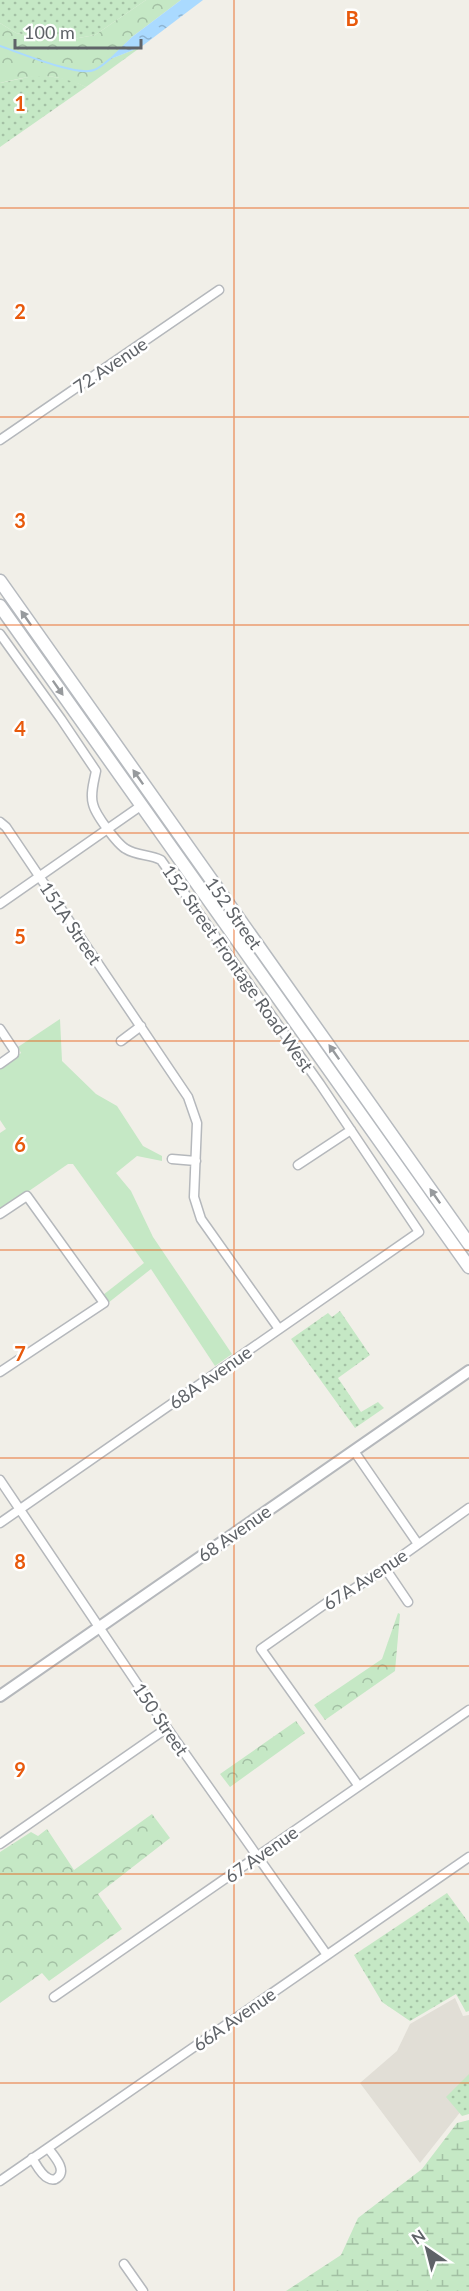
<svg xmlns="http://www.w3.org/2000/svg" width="469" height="2291" font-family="Lato,sans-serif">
<defs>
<pattern id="grass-dots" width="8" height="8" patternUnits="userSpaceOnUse" patternTransform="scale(1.5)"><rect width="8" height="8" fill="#c5e8c5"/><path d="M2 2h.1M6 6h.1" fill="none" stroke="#a3c0a4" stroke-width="1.8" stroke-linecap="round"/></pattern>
<pattern id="forest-crowns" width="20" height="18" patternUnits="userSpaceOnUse" patternTransform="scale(1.5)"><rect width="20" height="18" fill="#c5e8c5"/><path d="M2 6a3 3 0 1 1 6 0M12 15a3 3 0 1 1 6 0" fill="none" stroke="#a3c0a4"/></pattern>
<pattern id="wetland-marsh" width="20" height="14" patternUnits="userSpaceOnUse" patternTransform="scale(1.5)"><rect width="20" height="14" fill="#c5e8c5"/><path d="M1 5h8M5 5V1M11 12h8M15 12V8" fill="none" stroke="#a3c0a4"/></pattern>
<pattern id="water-ripples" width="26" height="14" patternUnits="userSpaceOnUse" patternTransform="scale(1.5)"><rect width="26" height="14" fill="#aadaff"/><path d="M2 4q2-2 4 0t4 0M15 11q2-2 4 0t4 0" fill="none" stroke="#8eb4d2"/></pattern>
</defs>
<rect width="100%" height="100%" fill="#f1efe8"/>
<!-- education -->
<path fill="#e1ded6" d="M 455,1998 L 463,2016 L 469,2015 L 469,2101 L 420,2163 L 360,2083 L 397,2051 L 410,2024 Z"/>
<!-- grass -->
<path fill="url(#grass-dots)" d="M 0,0 L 146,0 L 95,35 L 62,41 L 16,33 L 0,23 Z
M 38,75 L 69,79 L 86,87 L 0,147 L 0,83 Z
M 340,1311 L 370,1355 L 338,1378 L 361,1412 L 378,1402 L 384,1408 L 355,1428 L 291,1339 L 328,1313 L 332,1317 Z
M 447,1893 L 469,1923 L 469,2011 L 466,2012 L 456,1994 L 410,2021 L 382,2002 L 354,1955 Z
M 469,2074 L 469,2114 L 462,2116 L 446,2097 Z"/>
<!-- forest -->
<path fill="url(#forest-crowns)" d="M 146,0 L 181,0 L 132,37 L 110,59 L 141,47 L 86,87 C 52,72 35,75 0,83 L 0,23 L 16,33 L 62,41 L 95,35 Z
M 398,1613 L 400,1614 L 395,1671 L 325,1720 L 314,1705 L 382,1659 Z
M 296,1721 L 305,1733 L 230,1787 L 220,1774 Z
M 152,1814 L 170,1838 L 98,1894 L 122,1929 L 49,1981 L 42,1973 L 0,2003 L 0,1852 L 31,1832 L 38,1836 L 47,1829 L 74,1870 Z"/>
<!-- wetland -->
<path fill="url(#wetland-marsh)" d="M 469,2120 L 469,2291 L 286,2291 L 341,2255 L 358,2218 L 422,2169 L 457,2123 Z"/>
<!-- park -->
<path fill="#c5e8c5" d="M 60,1019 L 62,1061 L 96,1094 L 117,1106 L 143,1146 L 162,1156 L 162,1161 L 137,1156 L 116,1173 L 131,1191 L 153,1237 L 232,1354 L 215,1366 L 151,1269 L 108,1303 L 103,1295 L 144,1263 L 73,1164 L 68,1164 L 0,1211 L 0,1133 L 6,1129 L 0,1120 L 0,1068 L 21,1053 L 18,1047 Z"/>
<!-- water -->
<path fill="url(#water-ripples)" d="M 181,0 L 203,0 L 141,47 L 108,60 L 132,37 Z"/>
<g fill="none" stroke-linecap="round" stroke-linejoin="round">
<!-- stream -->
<path stroke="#aadaff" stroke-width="2" d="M 0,46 C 18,52 78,77 94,70 C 100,68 105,63 110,59"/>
<!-- minor casing -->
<g stroke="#b5b8bc" stroke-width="11">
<path id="minor" d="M 0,440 L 219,290
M 0,634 L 61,719 L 96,771 C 94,781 90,794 93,804 C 95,814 117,844 126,849 C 137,856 150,854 161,860 L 320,1084 L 419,1232 L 0,1523
M 0,822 L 6,827 L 188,1097 L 197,1123 L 194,1197 L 201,1219 L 279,1329
M 0,904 L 142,805
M 0,1029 L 14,1050 L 14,1054 L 0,1064
M 121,1041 L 141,1026
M 172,1159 L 196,1161
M 298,1165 L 351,1130
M 0,1214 L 27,1196 L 104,1303 L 0,1372
M 354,1451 L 418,1544
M 0,1480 L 167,1728 L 327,1955
M 385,1568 L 408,1602
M 358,1785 L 261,1649 L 335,1597 L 352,1590 L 385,1568 L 469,1508
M 0,1844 L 167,1728
M 54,1997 L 469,1710
M 32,2158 C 36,2164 41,2175 48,2178 C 51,2180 55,2180 57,2178 C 68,2170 53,2155 48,2148
M 0,2181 L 469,1857
M 124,2264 L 143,2291"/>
</g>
<!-- tertiary casing -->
<g stroke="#b5b8bc" stroke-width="14">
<path id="tertiary" d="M 0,1696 L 469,1371"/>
</g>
<!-- secondary casing -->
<g stroke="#b6babf" stroke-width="15">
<path id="secondary" d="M 0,581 L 469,1244
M 0,606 L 469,1267"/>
</g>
<!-- minor -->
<use href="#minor" stroke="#fff" stroke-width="8"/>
<!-- tertiary -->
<use href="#tertiary" stroke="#fff" stroke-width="10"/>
<!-- secondary -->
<use href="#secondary" stroke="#fff" stroke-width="12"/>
</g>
<!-- one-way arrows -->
<defs><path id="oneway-solid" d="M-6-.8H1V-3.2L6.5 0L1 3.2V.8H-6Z" transform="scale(1.5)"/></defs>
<g fill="#979a9d">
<use href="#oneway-solid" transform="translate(26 618) rotate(-125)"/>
<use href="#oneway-solid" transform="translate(58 688) rotate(55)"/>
<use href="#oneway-solid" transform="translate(138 777) rotate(-125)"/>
<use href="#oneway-solid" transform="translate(334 1052) rotate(-125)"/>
<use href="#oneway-solid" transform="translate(435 1196) rotate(-125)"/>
</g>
<!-- grid -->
<path fill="none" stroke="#e8590c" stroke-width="1.5" stroke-opacity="0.55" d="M 234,0 L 234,2291M 0,208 L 469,208M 0,417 L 469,417M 0,625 L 469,625M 0,833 L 469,833M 0,1041 L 469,1041M 0,1250 L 469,1250M 0,1458 L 469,1458M 0,1666 L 469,1666M 0,1874 L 469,1874M 0,2083 L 469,2083"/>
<g text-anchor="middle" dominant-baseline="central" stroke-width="5" stroke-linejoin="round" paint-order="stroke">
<!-- street labels -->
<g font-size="18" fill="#5f6368" stroke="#fff">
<text transform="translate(110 365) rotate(-34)">72 Avenue</text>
<text transform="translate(234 913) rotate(55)">152 Street</text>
<text transform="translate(71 923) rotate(56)">151A Street</text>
<text transform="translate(238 968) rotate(55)">152 Street Frontage Road West</text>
<text transform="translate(210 1377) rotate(-35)">68A Avenue</text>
<text transform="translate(234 1533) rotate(-35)">68 Avenue</text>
<text transform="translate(365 1579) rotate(-33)">67A Avenue</text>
<text transform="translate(161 1719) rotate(56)">150 Street</text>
<text transform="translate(261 1854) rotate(-35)">67 Avenue</text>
<text transform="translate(234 2019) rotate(-35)">66A Avenue</text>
</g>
</g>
<g font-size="20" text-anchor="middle" font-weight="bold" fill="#e8590c" stroke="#fff" stroke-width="5" stroke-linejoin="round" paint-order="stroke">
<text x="352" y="26">B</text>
<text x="20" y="111">1</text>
<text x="20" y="319">2</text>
<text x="20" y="528">3</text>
<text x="20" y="736">4</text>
<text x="20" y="944">5</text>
<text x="20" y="1152">6</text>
<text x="20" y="1361">7</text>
<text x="20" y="1569">8</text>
<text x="20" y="1777">9</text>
</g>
<!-- north arrow -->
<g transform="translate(427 2249) rotate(325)" stroke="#ffffff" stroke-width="4.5" paint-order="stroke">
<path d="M0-4.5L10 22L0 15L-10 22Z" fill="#5f6368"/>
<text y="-9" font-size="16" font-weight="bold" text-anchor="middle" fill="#5f6368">N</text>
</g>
<!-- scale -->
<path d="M15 39v9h126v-9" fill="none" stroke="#5f6368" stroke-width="3"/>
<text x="24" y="39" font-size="18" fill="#5f6368" stroke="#ffffff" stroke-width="4.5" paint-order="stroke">100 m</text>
</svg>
